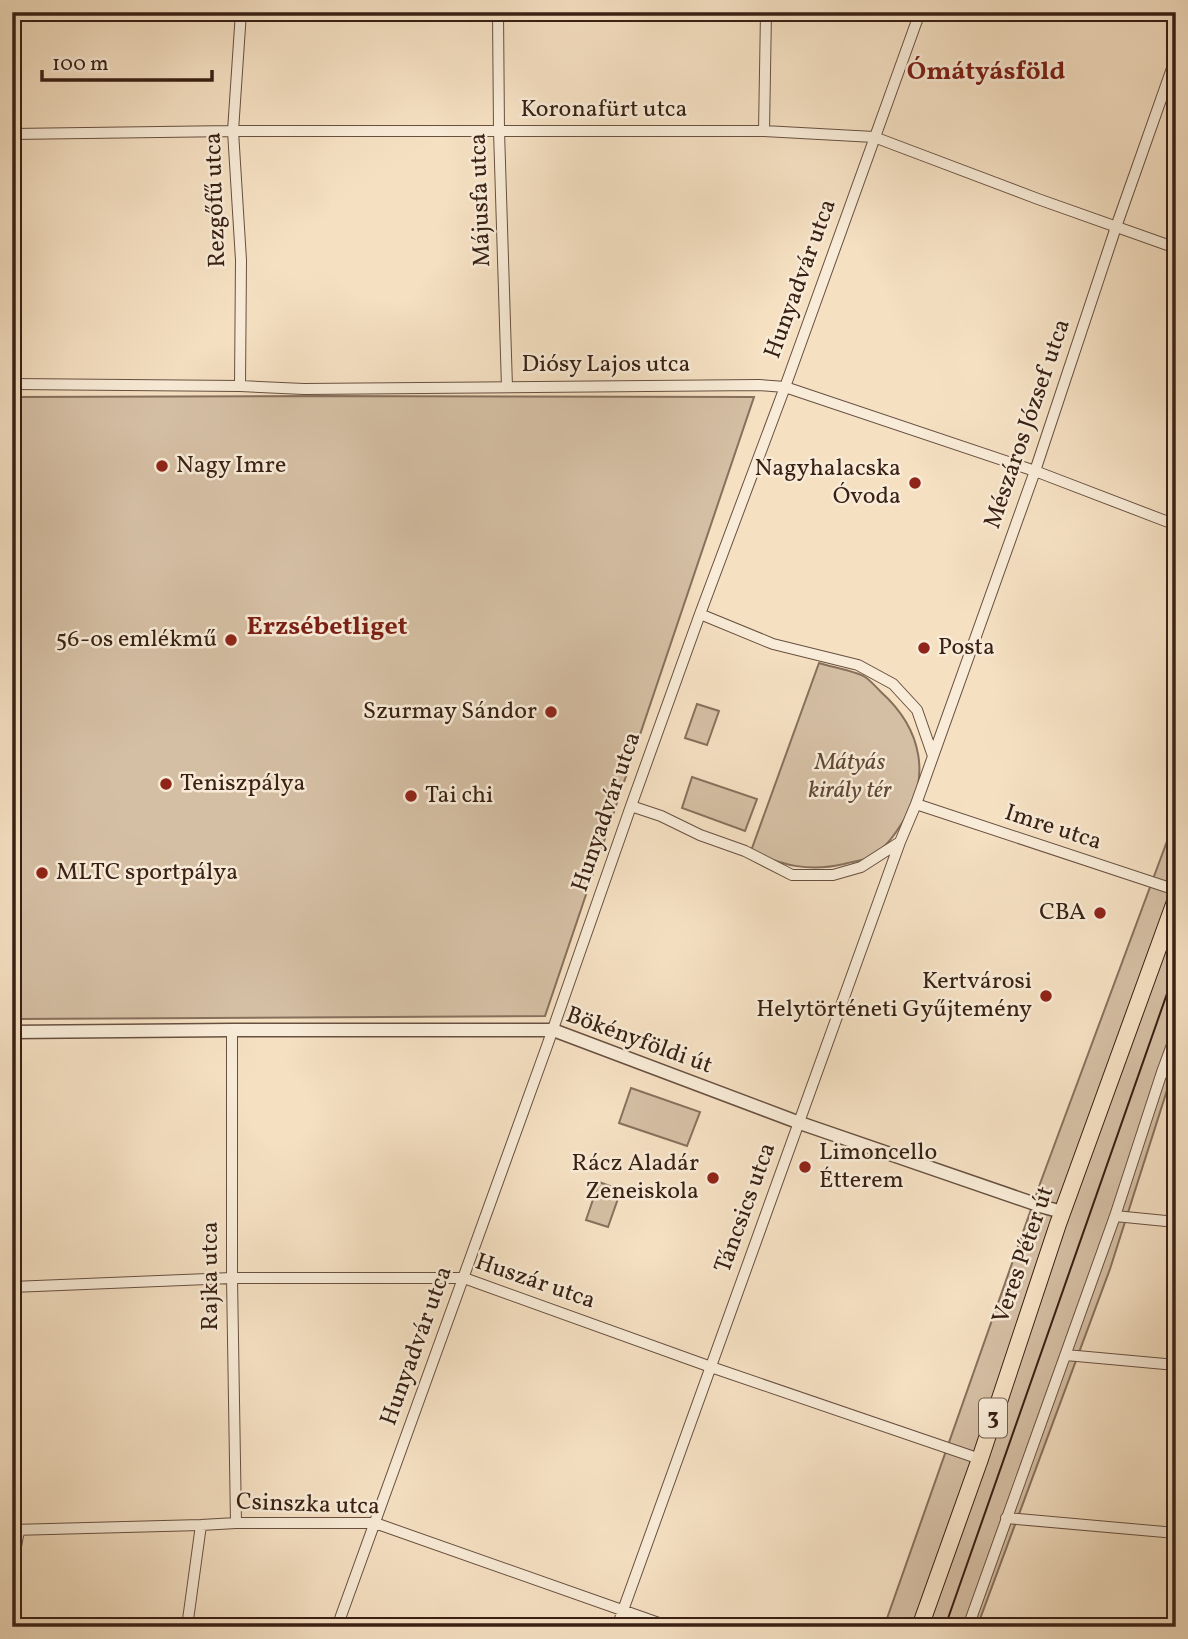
<svg xmlns="http://www.w3.org/2000/svg" width="1188" height="1639" font-family="Vollkorn,serif">
<rect width="100%" height="100%" fill="#f5e0c2"/>
<filter id="stains"><feTurbulence type="fractalNoise" baseFrequency=".00286" numOctaves="4"/><feColorMatrix values="0 0 0 0 .2 0 0 0 0 .09 0 0 0 0 .02 0 0 0 .5 -.17"/></filter>
<radialGradient id="worn" r=".72"><stop offset=".6" stop-color="#630" stop-opacity="0"/><stop offset="1" stop-color="#630" stop-opacity=".3"/></radialGradient>
<!-- green -->
<path fill="#d5bfa4" stroke="#87705c" stroke-width="2" d="M 317,396 L 754,397 L 545,1016 L 12,1019 L 12,397 Z
M 819,663 C 831,667 856,671 865,677 C 871,681 876,687 881,692 C 922,729 933,779 900,826 C 892,839 880,853 866,859 C 859,861 851,862 844,864 C 810,872 783,866 751,851 Z
M 697,704 L 719,711 L 707,745 L 685,738 Z
M 692,777 L 757,799 L 745,831 L 682,808 Z
M 1176,817 L 1176,1062 L 1110,1269 L 977,1627 L 884,1627 L 1041,1181 Z
M 631,1088 L 700,1112 L 687,1146 L 619,1123 Z
M 599,1182 L 621,1190 L 608,1227 L 586,1220 Z"/>
<g fill="none" stroke-linecap="round" stroke-linejoin="round">
<!-- minor casing -->
<g stroke="#685040" stroke-width="12">
<path id="minor" d="M 498,12 L 499,131 L 507,387
M 764,131 L 766,12
M 12,134 L 233,131 L 764,131 L 874,137 L 1038,199 L 1176,248
M 12,384 L 240,386 L 304,389 L 759,385 L 785,387 L 1035,471 L 1176,525
M 240,386 L 241,260 L 233,131 L 241,12
M 700,614 L 773,644 L 858,665 L 893,684 L 917,710 L 933,756
M 916,804 L 1176,890
M 631,806 L 661,816 L 700,835 L 745,851 L 792,875 L 833,875 L 861,867 L 900,842
M 232,1030 L 232,1278 L 236,1523
M 1162,1072 L 1176,1073
M 1115,1216 L 1176,1222
M 12,1287 L 232,1278 L 464,1278 L 711,1367 L 980,1459
M 1066,1355 L 1176,1365
M 1006,1518 L 1176,1533
M 12,1530 L 201,1525 L 236,1523 L 375,1523 L 670,1627
M 12,1569 L 19,1530
M 187,1627 L 201,1525
M 337,1627 L 547,1046 L 631,806 L 700,614 L 785,387 L 920,12
M 617,1627 L 900,842 L 916,804 L 1035,471 L 1116,227 L 1176,57
M 968,1627 L 1115,1216 L 1162,1072 L 1176,1034"/>
</g>
<!-- tertiary casing -->
<g stroke="#685040" stroke-width="15">
<path id="tertiary" d="M 12,1032 L 232,1030 L 553,1030 L 800,1123 L 1044,1207 L 1062,1212"/>
</g>
<!-- primary casing -->
<g stroke="#392014" stroke-width="18">
<path id="primary" d="M 920,1627 L 980,1459 L 1058,1224 L 1176,899"/>
</g>
<!-- minor -->
<use href="#minor" stroke="#f8ebd7" stroke-width="10"/>
<!-- tertiary -->
<use href="#tertiary" stroke="#f8ebd7" stroke-width="12"/>
<!-- primary -->
<use href="#primary" stroke="#f5e0c2" stroke-width="16"/>
<!-- tram -->
<path stroke="#392014" stroke-width="2" d="M 945,1627 L 1176,968"/>
</g>
<!-- markers -->
<g fill="#8f2418" stroke="#f8ebd7" stroke-width="2.5">
<circle cx="162" cy="466" r="7"/>
<circle cx="915" cy="483" r="7"/>
<circle cx="231" cy="640" r="7"/>
<circle cx="924" cy="648" r="7"/>
<circle cx="551" cy="712" r="7"/>
<circle cx="166" cy="784" r="7"/>
<circle cx="411" cy="796" r="7"/>
<circle cx="42" cy="873" r="7"/>
<circle cx="1100" cy="913" r="7"/>
<circle cx="1046" cy="996" r="7"/>
<circle cx="805" cy="1167" r="7"/>
<circle cx="713" cy="1178" r="7"/>
</g>
<g text-anchor="middle" dominant-baseline="central" stroke-width="5" stroke-linejoin="round" paint-order="stroke">
<!-- shield labels -->
<rect fill="#f8ebd7" stroke="#725d4e" stroke-width="2" x="979" y="1398.5" width="28" height="39" rx="5"/>
<g font-size="23" font-weight="bold" fill="#392014">
<text x="993" y="1418">3</text>
</g>
<!-- street labels -->
<g font-size="24" fill="#392014" stroke="#f8ebd7">
<text x="604" y="110">Koronafürt utca</text>
<text transform="translate(216 200) rotate(-92)">Rezgőfű utca</text>
<text transform="translate(481 200) rotate(-92)">Májusfa utca</text>
<text transform="translate(801 279) rotate(-70)">Hunyadvár utca</text>
<text x="606" y="365">Diósy Lajos utca</text>
<text transform="translate(1028 424) rotate(-71)">Mészáros József utca</text>
<text transform="translate(607 812) rotate(-71)">Hunyadvár utca</text>
<text transform="translate(1053 828) rotate(18)">Imre utca</text>
<text transform="translate(639 1041) rotate(20)">Bökényföldi út</text>
<text transform="translate(746 1208) rotate(-70)">Táncsics utca</text>
<text transform="translate(1024 1255) rotate(-71)">Veres Péter út</text>
<text transform="translate(211 1276) rotate(-90)">Rajka utca</text>
<text transform="translate(535 1282) rotate(19)">Huszár utca</text>
<text transform="translate(417 1346) rotate(-70)">Hunyadvár utca</text>
<text transform="translate(308 1505) rotate(2)">Csinszka utca</text>
</g>
<!-- poi labels -->
<g font-size="24" fill="#392014" stroke="#f8ebd7" text-anchor="start">
<text x="176" y="466">Nagy Imre</text>
<text x="901" y="469" text-anchor="end">Nagyhalacska<tspan x="901" dy="28">Óvoda</tspan></text>
<text x="217" y="640" text-anchor="end">56-os emlékmű</text>
<text x="938" y="648">Posta</text>
<text x="537" y="712" text-anchor="end">Szurmay Sándor</text>
<text x="180" y="784">Teniszpálya</text>
<text x="425" y="796">Tai chi</text>
<text x="56" y="873">MLTC sportpálya</text>
<text x="1086" y="913" text-anchor="end">CBA</text>
<text x="1032" y="982" text-anchor="end">Kertvárosi<tspan x="1032" dy="28">Helytörténeti Gyűjtemény</tspan></text>
<text x="819" y="1153">Limoncello<tspan x="819" dy="28">Étterem</tspan></text>
<text x="699" y="1164" text-anchor="end">Rácz Aladár<tspan x="699" dy="28">Zeneiskola</tspan></text>
</g>
<!-- park labels -->
<g font-size="24" font-style="italic" fill="#604838" stroke="#f8ebd7">
<text x="850" y="763">Mátyás<tspan x="850" dy="28">király tér</tspan></text>
</g>
<!-- neighbourhood labels -->
<g font-size="26" font-weight="bold" fill="#7a1f14" stroke="#f8ebd7">
<text x="986" y="72">Ómátyásföld</text>
<text x="327" y="627">Erzsébetliget</text>
</g>
</g>
<!-- margin -->
<rect width="1188" height="1639" fill="none" stroke="#f5e0c2" stroke-width="42"/>
<rect x="14" y="14" width="1160" height="1611" fill="none" stroke="#392014" stroke-width="3.5"/>
<rect x="21" y="21" width="1146" height="1597" fill="none" stroke="#392014" stroke-width="2"/>
<!-- scale -->
<path d="M42 70v10h170v-10" fill="none" stroke="#392014" stroke-width="3.5"/>
<text x="52" y="70" font-size="21" fill="#392014" stroke="#f8ebd7" stroke-width="5" paint-order="stroke">100 m</text>
<rect width="100%" height="100%" filter="url(#stains)"/>
<rect width="100%" height="100%" fill="url(#worn)"/>
</svg>
